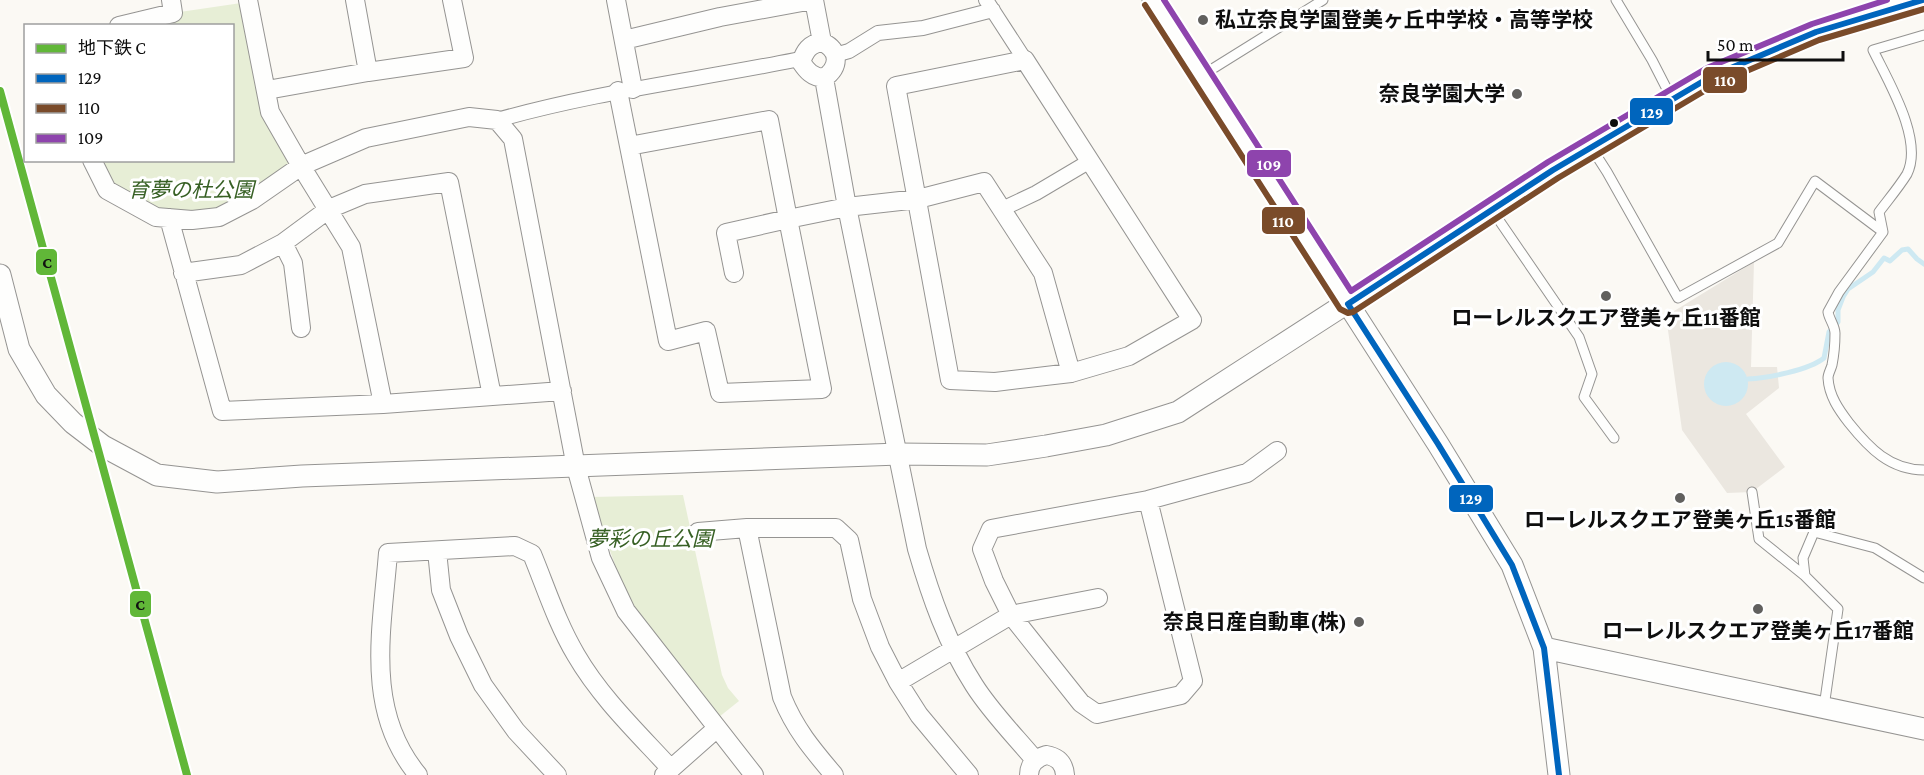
<svg xmlns="http://www.w3.org/2000/svg" width="1924" height="775" font-family="'Crimson Pro','Noto Sans JP',serif">
<rect width="100%" height="100%" fill="#fbf9f4"/>
<!-- green -->
<path fill="#e7eed6" d="M 248,2 L 267,90 L 301,166 L 252,200 L 192,220 L 107,190 L 92,161 L 232,160 L 232,26 L 119,25 L 173,13 Z
M 683,495 L 722,675 L 728,688 L 739,701 L 719,717 L 645,627 L 619,576 L 591,497 Z"/>
<!-- plaza -->
<path fill="#ebe7e0" d="M 1754,262 L 1751,367 L 1777,367 L 1779,388 L 1746,414 L 1785,467 L 1752,492 L 1727,493 L 1682,430 L 1666,316 Z"/>
<!-- water -->
<path fill="#cee9f2" d="M1704 384a22 22 0 1 1 44 0a22 22 0 1 1-44 0Z"/>
<g fill="none" stroke-linecap="round" stroke-linejoin="round">
<!-- stream -->
<path stroke="#cee9f2" stroke-width="5" d="M 1748,379 C 1768,378 1809,370 1824,358 L 1829,332 L 1838,322 L 1838,310 L 1843,297 L 1848,289 L 1873,272 L 1884,258 L 1890,261 L 1902,250 L 1908,249 L 1917,259 L 1924,264"/>
<!-- service casing -->
<g stroke="#959492" stroke-width="11">
<path id="service" d="M 1616,0 L 1652,60 L 1672,99
M 1924,35 L 1873,50 C 1888,81 1924,140 1907,174 C 1899,187 1888,200 1879,212 L 1883,232 L 1839,292 L 1828,312 C 1829,319 1835,326 1835,333 C 1835,343 1834,355 1832,365 C 1831,369 1828,374 1828,378 C 1829,396 1839,410 1849,423 C 1869,448 1890,470 1924,470
M 1201,76 L 1323,0
M 1591,147 L 1607,172 L 1678,298 L 1778,243 L 1815,181 L 1883,232
M 1492,210 L 1579,337 L 1592,374 L 1584,397 L 1614,438
M 1752,492 L 1759,539 L 1805,576
M 1824,707 L 1838,609 L 1805,576 L 1803,558 L 1814,532 L 1875,548 L 1924,578"/>
</g>
<!-- pedestrian casing -->
<g stroke="#959492" stroke-width="16">
<path id="pedestrian" d="M 986,0 L 1025,60
M 835,55 L 849,51 L 878,33 L 923,28 L 993,10
M 497,120 C 595,92 696,80 795,60 L 801,62
M 1002,209 L 1036,193 L 1090,161"/>
</g>
<!-- minor casing -->
<g stroke="#959492" stroke-width="20">
<path id="minor" d="M 248,0 L 270,112 L 301,166 L 351,247 L 383,404
M 355,0 L 368,72
M 616,0 L 633,89
M 814,0 L 822,42 C 809,44 805,51 801,62 C 807,71 812,77 824,78 L 847,207 L 917,549 C 931,597 947,643 974,685 C 991,712 1015,736 1035,760
M 119,26 L 173,13 L 171,0
M 624,40 L 720,17 L 813,0
M 822,42 C 840,50 840,67 824,78
M 1025,60 L 1192,320 L 1129,356 L 1071,373 L 995,382 L 950,380 L 896,86 Z
M 267,90 L 368,72 L 464,58 L 452,0
M 618,91 L 629,146 L 769,120 L 788,219 L 847,207 L 918,199 L 984,182 L 1043,273 L 1071,373
M 629,146 L 668,341 L 706,331 L 720,393 L 822,389 L 788,219 L 726,233 L 734,273
M 92,160 L 107,190 L 156,217 L 192,220 L 219,217 L 252,200 L 301,166 L 366,138 L 469,117 L 497,120 L 513,139 L 576,467 L 601,558 L 626,611 L 754,775
M 169,218 L 222,411 L 383,404 L 562,391
M 283,243 L 293,263 L 301,328
M 183,273 L 241,265 L 283,243 L 329,209 L 365,194 L 449,182 L 492,396
M 1148,500 L 1193,681 L 1181,695 L 1097,714 L 1081,703 L 1011,615 L 994,581 L 982,549 L 991,529 L 1148,500 L 1247,473 L 1277,451
M 747,528 L 836,528 L 849,540 L 862,599 L 880,647 L 898,682 L 919,715 L 969,775
M 698,532 L 747,528 L 782,697 C 795,729 812,749 834,775
M 437,551 L 441,590 L 459,636 L 483,685 L 516,731 L 557,775
M 898,682 L 1011,615 L 1098,598
M 418,775 C 364,710 382,630 388,553 L 515,546 L 532,554 C 546,588 557,623 576,655 C 601,698 638,733 671,769
M 664,775 L 716,729
M 1029,775 C 1029,764 1036,758 1046,755 C 1058,757 1064,763 1065,775"/>
</g>
<!-- tertiary casing -->
<g stroke="#959492" stroke-width="23">
<path id="tertiary" d="M 1153,0 L 1438,444 L 1512,565 L 1544,648 L 1559,775
M 0,275 L 19,349 L 46,395 L 73,423 L 103,446 L 157,475 L 217,482 L 302,476 L 899,454 L 987,455 L 1046,446 L 1106,435 L 1178,412 L 1553,170 L 1712,76 L 1816,32 L 1881,11 L 1923,0
M 1544,648 L 1924,729"/>
</g>
<!-- service -->
<use href="#service" stroke="#fefefd" stroke-width="9"/>
<!-- pedestrian -->
<use href="#pedestrian" stroke="#fefefd" stroke-width="14"/>
<!-- minor -->
<use href="#minor" stroke="#fefefd" stroke-width="18"/>
<!-- tertiary -->
<use href="#tertiary" stroke="#fefefd" stroke-width="21"/>
<!-- bus-1 casing -->
<g stroke="#fff" stroke-width="10">
<path id="bus-1" d="M 1559,775 L 1544,648 L 1512,565 L 1438,444 L 1348,304 L 1553,170 L 1712,76 L 1816,32 L 1923,0"/>
</g>
<!-- bus-2 casing -->
<g stroke="#fff" stroke-width="10">
<path id="bus-2" d="M 1145,5 L 1340,309 L 1348,313 L 1353,312 L 1558,178 L 1716,84 L 1819,40 L 1924,9"/>
</g>
<!-- bus-3 casing -->
<g stroke="#fff" stroke-width="10">
<path id="bus-3" d="M 1164,0 L 1351,291 L 1548,162 L 1707,68 L 1812,24 L 1887,0"/>
</g>
<!-- bus-1 -->
<use href="#bus-1" stroke="#0065bd" stroke-width="6"/>
<!-- bus-2 -->
<use href="#bus-2" stroke="#7a4b2a" stroke-width="6"/>
<!-- bus-3 -->
<use href="#bus-3" stroke="#8e44ad" stroke-width="6"/>
<!-- metro-1 casing -->
<g stroke="#fff" stroke-width="12">
<path id="metro-1" d="M 0,91 L 187,775"/>
</g>
<!-- metro-1 -->
<use href="#metro-1" stroke="#61b738" stroke-width="8"/>
</g>
<!-- markers -->
<g fill="#61605e" stroke="#fff" stroke-width="2">
<circle cx="1203" cy="20" r="6"/>
<circle cx="1517" cy="94" r="6"/>
<circle cx="1606" cy="296" r="6"/>
<circle cx="1680" cy="498" r="6"/>
<circle cx="1758" cy="609" r="6"/>
<circle cx="1359" cy="622" r="6"/>
</g>
<circle fill="#0e0e0e" stroke="#fff" stroke-width="2" cx="1614" cy="123" r="5"/>
<g text-anchor="middle" dominant-baseline="central" stroke-width="6" stroke-linejoin="round" paint-order="stroke">
<!-- poi labels -->
<g font-size="21" font-weight="bold" fill="#0e0e0e" stroke="#fff">
<text x="1215" y="20" text-anchor="start">私立奈良学園登美ヶ丘中学校・高等学校</text>
<text x="1505" y="94" text-anchor="end">奈良学園大学</text>
<text x="1606" y="318">ローレルスクエア登美ヶ丘11番館</text>
<text x="1680" y="520">ローレルスクエア登美ヶ丘15番館</text>
<text x="1347" y="622" text-anchor="end">奈良日産自動車(株)</text>
<text x="1758" y="631">ローレルスクエア登美ヶ丘17番館</text>
</g>
<!-- park labels -->
<g font-size="21" font-style="italic" fill="#376024" stroke="#fff">
<text x="191" y="190">育夢の杜公園</text>
<text x="650" y="539">夢彩の丘公園</text>
</g>
</g>
<g stroke="#fff" stroke-width="2">
<rect x="1702" y="66" width="46" height="28" rx="6" fill="#7a4b2a"/>
<rect x="1629" y="97" width="45" height="29" rx="6" fill="#0065bd"/>
<rect x="1246" y="149" width="46" height="29" rx="6" fill="#8e44ad"/>
<rect x="1261" y="206" width="45" height="29" rx="6" fill="#7a4b2a"/>
<rect x="35" y="248" width="23" height="28" rx="6" fill="#61b738"/>
<rect x="1448" y="484" width="46" height="29" rx="6" fill="#0065bd"/>
<rect x="129" y="590" width="23" height="28" rx="6" fill="#61b738"/>
</g>
<g font-size="16" text-anchor="middle" font-weight="bold" fill="#fff">
<text x="1725" y="86">110</text>
<text x="1652" y="118">129</text>
<text x="1269" y="170">109</text>
<text x="1283" y="227">110</text>
<text x="1471" y="504">129</text>
</g>
<g font-size="16" text-anchor="middle" font-weight="bold" fill="#111">
<text x="47" y="268">C</text>
<text x="140" y="610">C</text>
</g>
<!-- legend -->
<rect x="24" y="24" width="210" height="138" fill="#ffffff" stroke="#9f9f9f" stroke-width="1.5"/>
<rect x="36" y="44" width="30" height="9" fill="#61b738" stroke="#9f9f9f" stroke-width="1.5"/>
<text x="78" y="54" font-size="18" fill="#0e0e0e">地下鉄 C</text>
<rect x="36" y="74" width="30" height="9" fill="#0065bd" stroke="#9f9f9f" stroke-width="1.5"/>
<text x="78" y="84" font-size="18" fill="#0e0e0e">129</text>
<rect x="36" y="104" width="30" height="9" fill="#7a4b2a" stroke="#9f9f9f" stroke-width="1.5"/>
<text x="78" y="114" font-size="18" fill="#0e0e0e">110</text>
<rect x="36" y="134" width="30" height="9" fill="#8e44ad" stroke="#9f9f9f" stroke-width="1.5"/>
<text x="78" y="144" font-size="18" fill="#0e0e0e">109</text>
<!-- scale -->
<path d="M1708 51v9h135v-9" fill="none" stroke="#0e0e0e" stroke-width="3"/>
<text x="1717" y="51" font-size="18" fill="#0e0e0e" stroke="#ffffff" stroke-width="4.5" paint-order="stroke">50 m</text>
</svg>
